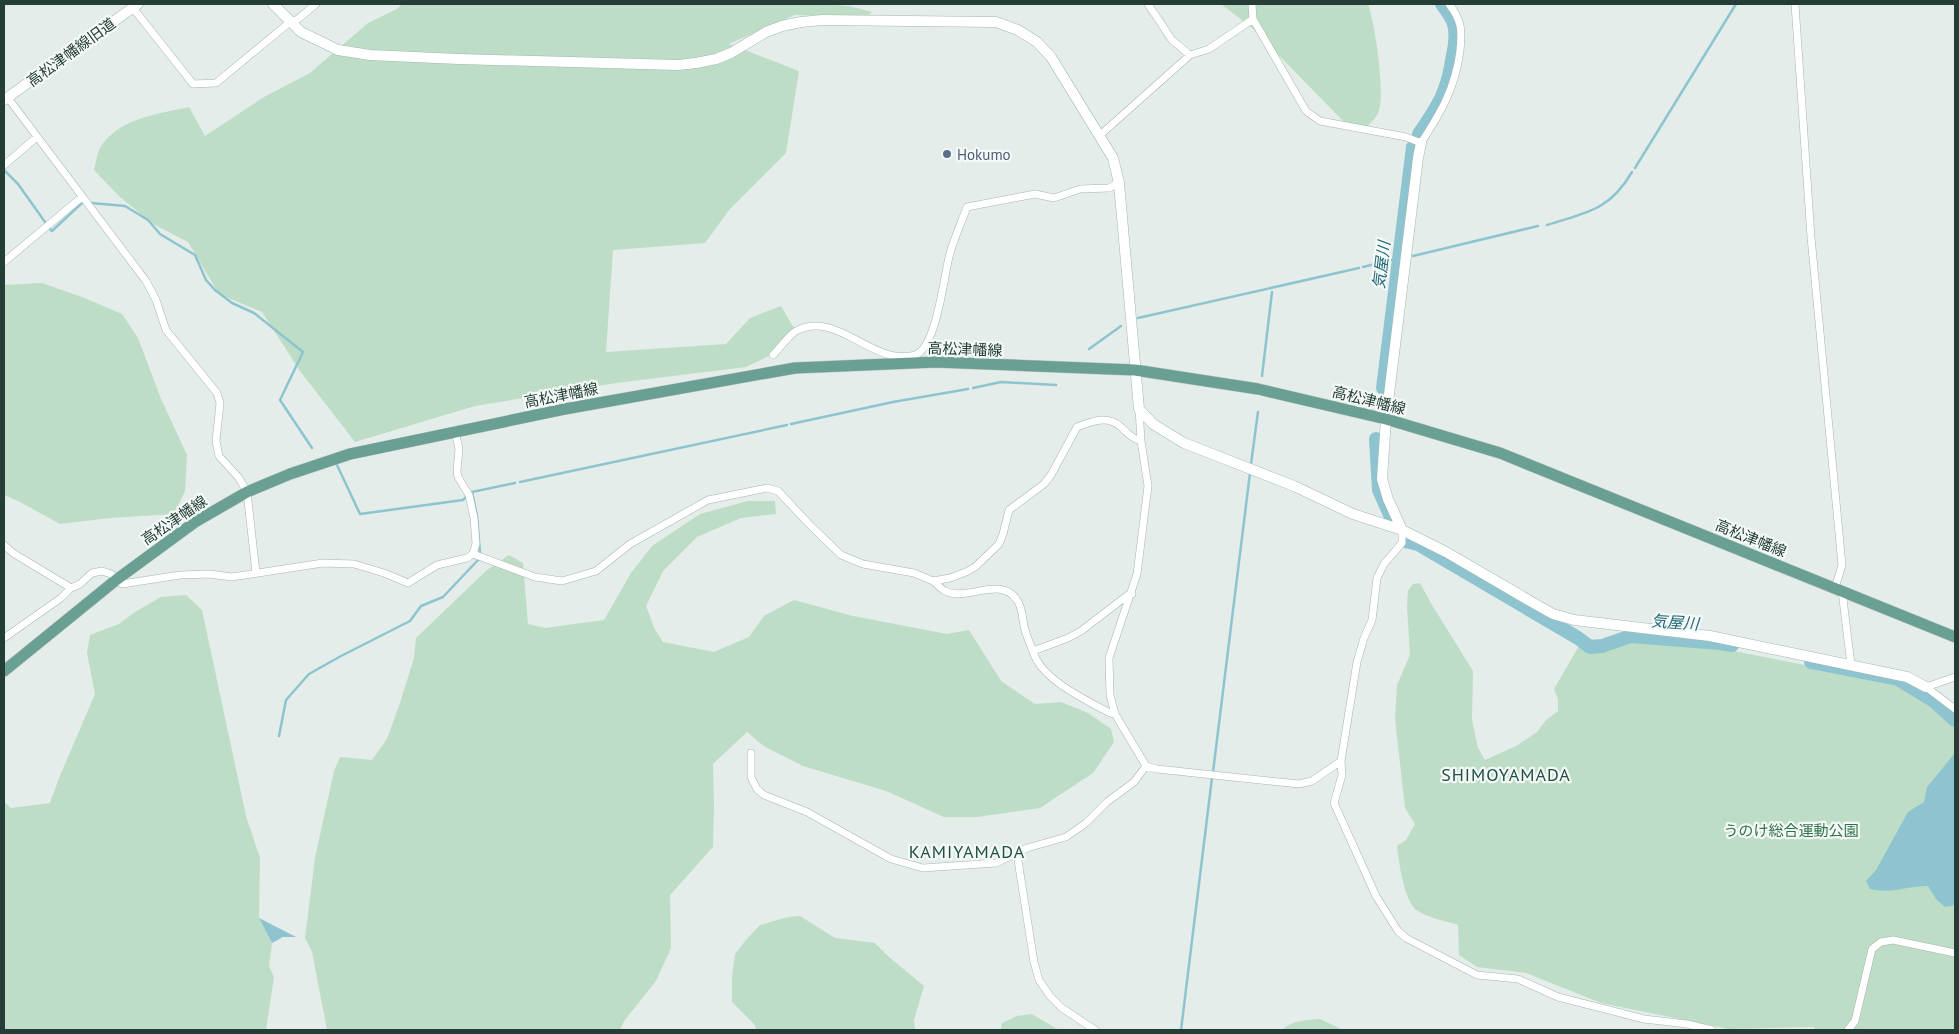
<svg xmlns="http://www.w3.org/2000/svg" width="1959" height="1034" font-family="'PT Sans','Noto Sans JP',sans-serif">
<rect width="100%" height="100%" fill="#e4ede9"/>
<!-- green -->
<path fill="#beddc6" d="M 402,4 L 824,4 L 849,6 L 872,12 L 867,17 L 795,15 L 729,44 L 799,71 L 786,153 L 730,209 L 705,243 L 613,250 L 606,352 L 726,344 L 750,318 L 781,306 L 794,328 L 771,355 L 746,367 L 616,383 L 475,406 L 355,442 L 300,371 L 262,312 L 219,294 L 188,242 L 153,224 L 120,197 L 94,170 C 96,163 97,154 100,148 C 118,118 158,114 189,107 L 205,136 L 264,97 L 310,73 L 368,23 L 397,9 Z
M 1221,4 L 1368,4 C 1375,23 1386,96 1378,113 C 1376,118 1371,122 1368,126 L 1349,127 L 1252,28 Z
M 42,283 L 87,299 L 122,314 L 138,338 L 161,399 L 187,455 L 185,491 L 174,514 L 110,518 L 60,524 L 18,501 L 4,495 L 4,285 Z
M 748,501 L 775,501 L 776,514 L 741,518 L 697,537 L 663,571 L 646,606 L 655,630 L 663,642 L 714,652 L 749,637 L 764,616 L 794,600 L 853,616 L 947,634 L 969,630 L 1001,681 L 1035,704 L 1061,702 L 1088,713 L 1111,729 L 1114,742 L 1093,773 L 1040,808 L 977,817 L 944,817 L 886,791 L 803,766 L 765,747 L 747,732 L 713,764 L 714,805 L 713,847 L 670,895 L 671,948 L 656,981 L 624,1021 L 620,1030 L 327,1030 L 312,952 L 305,938 L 315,858 L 334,771 L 340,757 L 372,760 L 387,739 L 400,703 L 414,658 L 416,638 L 487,570 L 509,555 L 523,563 L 528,624 L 545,628 L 604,620 L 631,573 L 652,546 L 700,514 Z
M 1420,583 L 1432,605 L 1473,671 L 1472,720 L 1478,748 L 1485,760 L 1518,745 L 1537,732 L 1546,720 L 1558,711 L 1558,699 L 1554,689 L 1579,646 L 1639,641 L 1718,648 L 1897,683 L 1933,704 L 1955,725 L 1955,1030 L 1815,1030 L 1814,1027 L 1729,1029 L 1601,1003 L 1526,973 L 1477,967 L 1459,955 L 1458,925 C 1446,921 1429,918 1418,911 C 1404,903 1399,862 1397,846 L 1406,840 L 1415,824 L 1405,808 L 1395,719 L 1397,685 L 1410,655 L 1407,607 L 1408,591 L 1413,584 Z
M 186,595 L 202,610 L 246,816 L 260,858 L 259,918 L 272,943 L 269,966 L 274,977 L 266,1030 L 4,1030 L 4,802 L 11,808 L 50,803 L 59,778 L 95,694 L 87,653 L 90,635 L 119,624 L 135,612 L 161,597 Z
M 800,916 L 835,938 L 875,943 L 889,957 L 924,986 L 914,1020 L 915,1030 L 756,1030 L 755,1025 L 732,1002 L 732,976 L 735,954 L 746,940 L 760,925 L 788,917 Z
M 1032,1014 L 1059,1030 L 1001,1030 L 1002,1023 L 1017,1016 Z
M 1320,1019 L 1343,1030 L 1282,1030 C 1293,1020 1306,1020 1320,1019 Z"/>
<!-- water -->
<path fill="#8ec4cf" d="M 1955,753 L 1955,903 L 1952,906 L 1945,907 L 1936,899 L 1928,886 C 1905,886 1894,894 1870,889 L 1866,881 L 1876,870 L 1908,812 L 1924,802 L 1927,787 Z
M 259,918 L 296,937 L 283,937 L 272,943 Z"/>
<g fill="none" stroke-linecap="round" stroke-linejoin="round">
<!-- stream -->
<path stroke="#8ec4cf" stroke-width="2.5" d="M 1635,168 L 1736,4
M 5,171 L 18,184 L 45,222
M 91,203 L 125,206 L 148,220 L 160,234 L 195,255 L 206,280 L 215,290 L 232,303 L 254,313 L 303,352 L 280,400 L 312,448
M 1547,225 C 1587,212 1609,211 1632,172
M 49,228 L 52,231 L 83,202
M 1413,256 L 1538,226
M 1363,267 L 1391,260
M 1138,318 L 1359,268
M 1089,349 L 1121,326
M 1262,376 L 1272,292
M 973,388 L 1001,382 L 1056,385
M 791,424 L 893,402 L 968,389
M 1251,464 L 1258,412
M 337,465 L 360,514 L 463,500 L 466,497
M 520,482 L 787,425
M 472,492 L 477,516 L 480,553
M 472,492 L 515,483
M 279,736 L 286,700 L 309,674 L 341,656 L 410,621 L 421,606 L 443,597 L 479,559
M 1213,772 L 1250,473
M 1181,1030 L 1212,778"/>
<!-- river -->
<path stroke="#8ec4cf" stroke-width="14" d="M 1419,134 C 1439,105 1448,91 1453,55 C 1455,46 1457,34 1454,24 C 1452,17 1446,10 1442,4
M 1383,388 L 1413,147
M 1376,439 L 1379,490 L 1391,517
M 1405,541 L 1418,544 L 1578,638 L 1590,647 L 1602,646 L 1631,636 L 1720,643 L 1732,645
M 1811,662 L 1898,679 L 1934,701 L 1955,720"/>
<!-- street casing -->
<g stroke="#a7b5b0" stroke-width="8">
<path id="street" d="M 1148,4 L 1172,40 L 1190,55
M 1252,4 L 1253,19 L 1306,111 L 1320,121 L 1406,137 L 1421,143 C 1441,112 1455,89 1460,51 C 1462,30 1462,21 1449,4
M 1795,4 L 1811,237 L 1842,565 L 1835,588
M 133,8 L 193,84 L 216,83 L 290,22 L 298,19 L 316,4
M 8,98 L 146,281 L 156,300 L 166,330 L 217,393 L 220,403 L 216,441 L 219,456 L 239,478 L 247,492 L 256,573
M 1099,136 L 1190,55 L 1209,49 L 1253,19
M 4,165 L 37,137
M 4,262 L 82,197
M 773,355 C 780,348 788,336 796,331 C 838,309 872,367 915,355 C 936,349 944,277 949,257 C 953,240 961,224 967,207 L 1035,194 L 1054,198 L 1080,189 L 1109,188 L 1119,183
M 1139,409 L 1141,441 L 1148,486 L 1137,574 L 1109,658 L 1110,695 L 1115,714 L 1146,766 L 1157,769 L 1299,784 L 1312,781 L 1341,761
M 1402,530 L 1402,543 L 1384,564 L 1377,578 L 1372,620 L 1364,638 L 1357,662 L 1341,761 L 1342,775 L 1334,803 L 1376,896 L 1398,931 L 1406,938 L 1477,975 L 1518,979 L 1558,997 L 1644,1019 L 1687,1024 L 1712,1030
M 4,545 L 13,553 L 71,588
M 473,554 L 535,577 L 562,581 L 596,571 L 630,544 L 708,500 L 767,488 L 778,491 L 809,524 L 841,555 L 863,564 L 914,573 L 933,581 L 950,578 L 966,572 L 975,567 L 999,544 L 1003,534 L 1009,510 L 1044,484 L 1051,475 L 1077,427 C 1092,421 1108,415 1121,427 C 1128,434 1132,438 1141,441
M 933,581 C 937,584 941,589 945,591 C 967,602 1001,575 1017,600 C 1023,608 1022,620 1025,630 C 1027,637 1030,644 1033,651
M 1842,591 L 1851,665
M 4,638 L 61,598 L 71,588 L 80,584 L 92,573 L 102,571 L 111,574 L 122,584 L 180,575 L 209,574 L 232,577 L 323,563 L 354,564 L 384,573 L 408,583 L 437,565 L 467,558 L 473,554 L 476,544 L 474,518 L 469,495 L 458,477 L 457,471 L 459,449 L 455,431
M 1926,687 L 1955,709
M 1926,687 L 1955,677
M 1115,714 L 1110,713 C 1086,700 1040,679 1033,651 L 1068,638 L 1081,631 L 1128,595 L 1132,594
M 751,753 L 751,777 L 757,789 L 764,795 L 807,812 L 891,859 L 923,868 L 996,863 L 1027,848 L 1066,837 L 1086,823 L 1107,802 L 1134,782 L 1146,766
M 1017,854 L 1034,962 L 1039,980 L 1050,996 L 1062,1008 L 1095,1030
M 1848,1030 L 1855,1021 L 1872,949 L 1881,942 L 1893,940 L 1955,953"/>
</g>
<!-- secondary casing -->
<g stroke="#a2b8b1" stroke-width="11">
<path id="secondary" d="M 273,4 L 301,32 L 338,50 L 370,55 L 459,59 L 678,65 L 696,63 L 716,59 L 731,53 L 766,32 L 782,26 L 801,22 L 822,20 L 996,22 L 1018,30 L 1037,42 L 1051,57 L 1113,158 L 1119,183 L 1139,409 L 1153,424 L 1184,443 L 1294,486 L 1353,514 L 1402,530 L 1446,552 L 1537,605 L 1553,614 L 1574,620 L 1710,636 L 1907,677 L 1926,687
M 4,100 L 138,4
M 1402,530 L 1388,499 L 1382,479 L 1386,419 L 1418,158 L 1421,143"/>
</g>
<!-- primary casing -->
<g stroke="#c2c9c7" stroke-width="12">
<path id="primary" d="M 4,671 L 116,580 L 195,522 L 247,492 L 290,474 L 350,454 L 565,409 L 795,368 L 936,362 L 1135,370 L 1258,389 L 1386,419 L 1500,453 L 1955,637"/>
</g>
<!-- street -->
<use href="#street" stroke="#fff" stroke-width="7"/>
<!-- secondary -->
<use href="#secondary" stroke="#fff" stroke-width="10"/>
<!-- primary -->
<use href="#primary" stroke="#6aa093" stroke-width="11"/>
</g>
<!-- markers -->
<circle fill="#5c6f8a" stroke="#f4f9f7" stroke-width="2" cx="947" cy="154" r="5"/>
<g text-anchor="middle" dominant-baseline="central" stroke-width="4.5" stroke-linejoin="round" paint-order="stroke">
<!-- street labels -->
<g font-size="15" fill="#243e37" stroke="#f4f9f7">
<text transform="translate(71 52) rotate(-36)">高松津幡線旧道</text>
<text transform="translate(965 349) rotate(2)">高松津幡線</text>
<text transform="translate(561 395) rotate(-11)">高松津幡線</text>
<text transform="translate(1369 400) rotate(14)">高松津幡線</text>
<text transform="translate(174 520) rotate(-34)">高松津幡線</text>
<text transform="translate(1751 538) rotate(22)">高松津幡線</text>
</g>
<!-- service labels -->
<g font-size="15" fill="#4e5e75" stroke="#f4f9f7" text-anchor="start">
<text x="957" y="154">Hokumo</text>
</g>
<!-- park labels -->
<g font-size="15" fill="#30734a" stroke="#f4f9f7">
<text x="1791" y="830">うのけ総合運動公園</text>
</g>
<!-- water labels -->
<g font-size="16" font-style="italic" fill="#206877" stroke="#f4f9f7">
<text transform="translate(1381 265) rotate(-83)">気屋川</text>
<text transform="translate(1675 622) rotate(4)">気屋川</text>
</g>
<!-- quarter labels -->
<g font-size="18" letter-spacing="1" fill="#204f44" stroke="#f4f9f7">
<text x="1506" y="774">SHIMOYAMADA</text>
<text x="967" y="851">KAMIYAMADA</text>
</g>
</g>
<!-- border -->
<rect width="1959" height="1034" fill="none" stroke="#243e37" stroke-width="10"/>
</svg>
